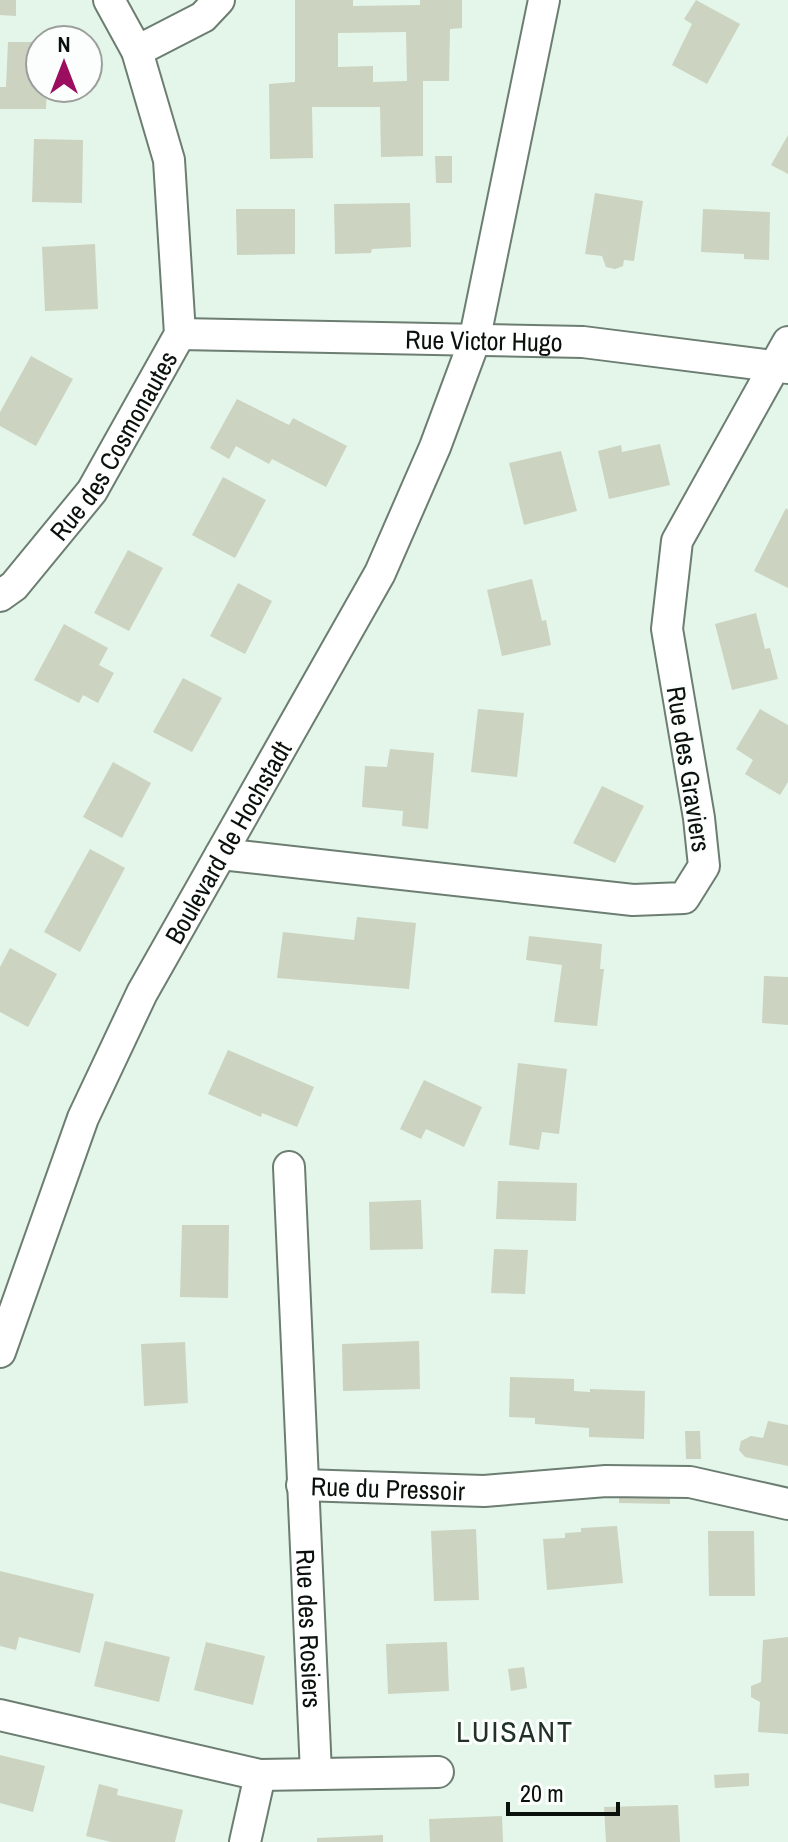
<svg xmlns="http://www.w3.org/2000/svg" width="788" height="1842" font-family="'Archivo Narrow',sans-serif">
<rect width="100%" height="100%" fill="#e3f6e9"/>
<!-- building -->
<path fill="#ccd3c0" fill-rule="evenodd" d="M 0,0 L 16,0 L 16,16 L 0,15 Z
M 295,0 L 353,0 L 353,6 L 420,5 L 420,0 L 462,0 L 462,28 L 450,29 L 449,81 L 423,81 L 423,156 L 381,157 L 380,107 L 312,107 L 313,158 L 270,159 L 269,84 L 295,82 ZM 406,32 L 407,81 L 373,82 L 373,66 L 338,67 L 338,33 Z
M 696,0 L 740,24 L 707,84 L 672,65 L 692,24 L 684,19 Z
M 8,42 L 40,42 L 40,88 L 47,88 L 46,109 L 0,109 L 0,87 L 6,87 Z
M 788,135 L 788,174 L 771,165 Z
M 34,139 L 83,140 L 82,203 L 32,202 Z
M 435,156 L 452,156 L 452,183 L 436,183 Z
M 595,193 L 643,201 L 634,261 L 624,260 L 623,266 L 615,269 L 606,267 L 602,256 L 585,254 Z
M 410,203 L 411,247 L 372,249 L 371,253 L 335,254 L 334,204 Z
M 236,209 L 295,209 L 295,254 L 237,255 Z
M 703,209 L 770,212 L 769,260 L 744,259 L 744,254 L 701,252 Z
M 95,244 L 98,309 L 45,311 L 42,247 Z
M 31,356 L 73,379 L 36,446 L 0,426 L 0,412 Z
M 237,399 L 289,425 L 293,418 L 347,446 L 326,487 L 272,459 L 269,464 L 236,446 L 229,459 L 210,448 Z
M 660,444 L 670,485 L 609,499 L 598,451 L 621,445 L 622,452 Z
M 561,451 L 577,511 L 524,525 L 509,463 Z
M 223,477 L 266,500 L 235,558 L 192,535 Z
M 786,508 L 788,510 L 788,588 L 754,571 Z
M 128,550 L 163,568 L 129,631 L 94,613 Z
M 532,579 L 542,621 L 546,620 L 551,645 L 502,656 L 487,590 Z
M 238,583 L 272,601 L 245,654 L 210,636 Z
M 756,613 L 765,649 L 770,648 L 778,679 L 732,690 L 715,624 Z
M 64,624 L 108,648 L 99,665 L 114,673 L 98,703 L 83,695 L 79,703 L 34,680 Z
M 183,678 L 222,698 L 192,752 L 153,732 Z
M 478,709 L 524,713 L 517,777 L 471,772 Z
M 760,709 L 788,725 L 788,782 L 780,795 L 745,774 L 753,760 L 736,749 Z
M 390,749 L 434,753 L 428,829 L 402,826 L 403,811 L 362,807 L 365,766 L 387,767 Z
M 113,762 L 151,783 L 122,838 L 83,817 Z
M 602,786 L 644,806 L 615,863 L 573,843 Z
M 90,849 L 125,868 L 80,952 L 44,932 Z
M 357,917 L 416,923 L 409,989 L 277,978 L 283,932 L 354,940 Z
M 529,936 L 602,944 L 600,969 L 604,969 L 597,1026 L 554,1022 L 562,965 L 526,960 Z
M 10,948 L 57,974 L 28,1027 L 0,1012 L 0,967 Z
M 764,976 L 788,977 L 788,1025 L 762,1023 Z
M 228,1050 L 314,1087 L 297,1127 L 262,1113 L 261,1117 L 208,1094 Z
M 518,1063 L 567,1069 L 559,1134 L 542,1132 L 539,1150 L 509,1145 Z
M 424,1080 L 482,1107 L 464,1147 L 426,1129 L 421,1139 L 400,1129 Z
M 498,1181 L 577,1183 L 576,1221 L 496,1219 Z
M 421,1200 L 423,1249 L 370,1250 L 369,1202 Z
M 182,1225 L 229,1225 L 228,1298 L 180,1297 Z
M 494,1249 L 528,1250 L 525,1294 L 491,1293 Z
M 419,1341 L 420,1389 L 343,1391 L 342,1344 Z
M 185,1342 L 188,1403 L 144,1406 L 141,1344 Z
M 510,1377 L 574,1379 L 574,1391 L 590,1392 L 590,1389 L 645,1391 L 644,1439 L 589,1437 L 589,1428 L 535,1424 L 535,1418 L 509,1417 Z
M 768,1421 L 788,1425 L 788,1466 L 745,1457 L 739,1450 L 741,1441 L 751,1436 L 763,1438 Z
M 685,1431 L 700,1431 L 701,1459 L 686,1459 Z
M 619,1495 L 670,1495 L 670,1504 L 619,1503 Z
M 617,1526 L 623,1583 L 547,1590 L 543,1539 L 565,1538 L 565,1533 L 581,1532 L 581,1528 Z
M 476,1529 L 479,1600 L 434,1601 L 431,1531 Z
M 708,1531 L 754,1531 L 755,1596 L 709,1596 Z
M 0,1571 L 94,1594 L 80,1653 L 19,1637 L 16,1650 L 0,1646 Z
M 788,1637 L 788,1734 L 758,1732 L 760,1702 L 751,1697 L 751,1686 L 761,1682 L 763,1640 Z
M 105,1641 L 170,1657 L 159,1702 L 94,1686 Z
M 206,1642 L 265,1656 L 253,1705 L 194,1690 Z
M 447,1642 L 449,1691 L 388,1694 L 386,1644 Z
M 524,1667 L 527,1688 L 511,1691 L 508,1669 Z
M 0,1755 L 45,1766 L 33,1812 L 0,1803 Z
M 749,1773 L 749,1786 L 715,1788 L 714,1775 Z
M 99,1784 L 118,1789 L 117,1795 L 183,1810 L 175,1842 L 111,1842 L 86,1836 Z
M 678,1805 L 680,1842 L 606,1842 L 604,1807 Z
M 502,1816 L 503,1842 L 430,1842 L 429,1819 Z
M 383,1835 L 383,1842 L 317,1842 L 317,1838 Z"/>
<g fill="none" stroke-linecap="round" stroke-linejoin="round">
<!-- minor casing -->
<g stroke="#6c7d71" stroke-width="34">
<g id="minor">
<path d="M 137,51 L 203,17 L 219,0"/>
<path id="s1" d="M 180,334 L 583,342 L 788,368"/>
<path id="s2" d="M 0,596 L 14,586 L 92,491 L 180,334 L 169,160 L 137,51 L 109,0"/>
<path d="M 221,854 L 633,900 L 684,898 L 704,866 L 699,818 L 667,629 L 677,541 L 788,342"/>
<path id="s3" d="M 289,1167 L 316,1773"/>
<path id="s4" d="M 0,1352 L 83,1118 L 142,993 L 380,573 L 435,447 L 474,342 L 544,0"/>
<path id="s5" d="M 302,1485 L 484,1491 L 606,1481 L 690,1482 L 788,1504"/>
<path d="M 0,1715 L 260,1775 L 438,1772"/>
<path d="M 245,1842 L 260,1775"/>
</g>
</g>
<!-- minor -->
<use href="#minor" stroke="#fff" stroke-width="30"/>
</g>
<g text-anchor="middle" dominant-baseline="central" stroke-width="6" stroke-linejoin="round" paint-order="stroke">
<!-- street labels -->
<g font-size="26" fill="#0a110c" stroke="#fbfefc">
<text stroke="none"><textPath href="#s1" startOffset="304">Rue Victor Hugo</textPath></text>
<text stroke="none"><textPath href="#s2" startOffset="190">Rue des Cosmonautes</textPath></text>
<text transform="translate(689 769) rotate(81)">Rue des Graviers</text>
<text stroke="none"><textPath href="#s4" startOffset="560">Boulevard de Hochstadt</textPath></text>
<text stroke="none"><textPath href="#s5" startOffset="86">Rue du Pressoir</textPath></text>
<text stroke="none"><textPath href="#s3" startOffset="462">Rue des Rosiers</textPath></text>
</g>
<!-- quarter labels -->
<g font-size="30" letter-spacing="2" fill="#223128" stroke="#fbfefc">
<text x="515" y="1731">LUISANT</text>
</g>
</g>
<!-- north arrow -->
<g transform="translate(64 64)"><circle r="38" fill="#fbfefc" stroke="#9b9f9c" stroke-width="2"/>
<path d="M0-6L14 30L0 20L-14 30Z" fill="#9b0d5e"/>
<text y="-12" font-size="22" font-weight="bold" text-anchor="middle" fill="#0a110c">N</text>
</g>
<!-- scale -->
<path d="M508 1802v12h110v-12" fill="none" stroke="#0a110c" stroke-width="4"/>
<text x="520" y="1802" font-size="24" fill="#0a110c" stroke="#fbfefc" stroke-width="6" paint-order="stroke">20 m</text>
</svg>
